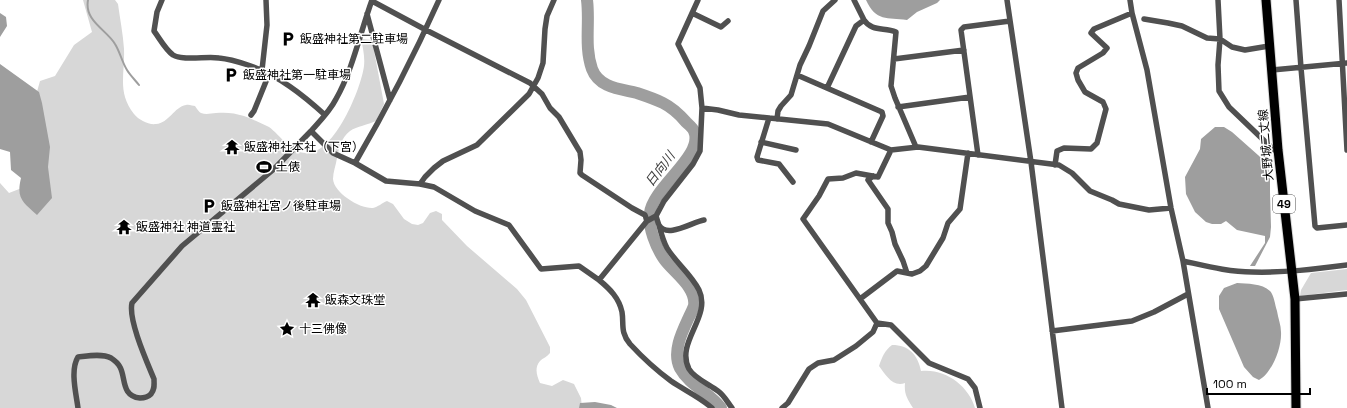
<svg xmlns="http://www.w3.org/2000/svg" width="1347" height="408" font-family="'Space Grotesk','Noto Sans JP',sans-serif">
<rect width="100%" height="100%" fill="#fff"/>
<!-- green -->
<path fill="#d7d7d7" d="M 83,0 L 115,0 L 118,4 C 120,19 123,34 124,49 C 125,75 117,92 134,114 C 139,120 148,125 156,124 C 169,123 174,107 186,105 C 189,104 193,106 195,106 C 197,109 199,112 201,113 C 207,115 211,113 216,113 C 226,112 235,113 244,116 C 252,119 261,123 269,127 C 280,135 291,153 306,153 C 334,155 361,89 364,66 C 365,57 363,48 361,39 L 372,40 L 384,104 L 376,121 C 368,125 357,126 350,131 C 341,138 339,148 337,158 C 336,165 333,172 333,179 C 334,193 360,209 373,208 C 378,207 382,203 387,201 L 393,204 L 404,219 L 412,224 L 418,225 L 423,223 L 430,213 L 436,211 L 442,214 L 442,220 L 467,246 L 517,289 L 526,300 L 550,347 L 550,353 C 547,357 543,358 540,361 C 534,368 537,376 540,383 L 552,386 L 563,380 L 574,384 L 581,398 L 582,408 L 0,408 L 0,183 L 9,193 L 32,184 L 33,106 L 40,81 L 55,76 L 74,45 L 92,32 Z
M 1347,269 L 1347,290 L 1300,296 L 1301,290 L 1311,273 Z
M 892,345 C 909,345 918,355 921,371 C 945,368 969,386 975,408 L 913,408 C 907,398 904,394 905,383 C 893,388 885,374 879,366 C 882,357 885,350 892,345 Z"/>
<!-- water -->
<path fill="#9e9e9e" d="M 866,0 L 940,0 L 937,3 L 917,12 L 907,20 C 887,17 876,22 866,0 Z
M 0,13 L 6,17 L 7,26 L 0,37 Z
M 0,64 L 39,92 L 42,103 L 50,147 L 48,167 L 52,198 L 37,215 C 23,202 16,199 21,178 L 11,170 L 10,152 L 0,149 Z
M 1215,127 L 1224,127 L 1232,132 L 1267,163 L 1270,177 L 1270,192 L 1271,227 L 1270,237 L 1255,266 L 1250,266 L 1265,243 L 1265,236 L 1237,230 L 1226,221 L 1221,224 L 1212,224 L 1206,222 L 1195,212 L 1186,194 L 1185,177 L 1200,149 L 1201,139 Z
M 1237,283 C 1247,284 1262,283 1270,291 C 1274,295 1275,305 1277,311 C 1278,318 1281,325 1281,332 C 1282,347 1272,373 1259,380 L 1253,377 L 1244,367 L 1219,309 L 1219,296 L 1224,288 Z
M 595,402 L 611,405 L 617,408 L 579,408 L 580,403 Z"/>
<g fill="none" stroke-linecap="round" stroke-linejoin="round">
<!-- stream -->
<path stroke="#9e9e9e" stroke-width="2" d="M 88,0 C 84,21 107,30 115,44 C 120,52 122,62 127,70 C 130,75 135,80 139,85"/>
<!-- river -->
<path stroke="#9e9e9e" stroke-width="12" d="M 587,0 C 590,23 584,46 592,69 C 599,88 621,89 637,93 C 646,96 655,99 663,103 C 671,107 680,115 686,122 C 688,124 693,128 694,131 C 705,155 653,187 650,213 C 648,228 656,247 664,259 C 673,272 697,287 694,306 C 693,309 691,313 689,317 C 682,332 672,352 680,368 C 690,386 709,392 721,408"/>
<!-- primary casing -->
<g stroke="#dbdbdb" stroke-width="11">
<path id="primary" d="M 1266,0 L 1278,150 L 1295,299 L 1296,408"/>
</g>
<!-- street -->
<path stroke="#505050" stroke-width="5.5" d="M 162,0 L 157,12 L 154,31 C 160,39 165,49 173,55 C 183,61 207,56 219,58 C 229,59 239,62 248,65 C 278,75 303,95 325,115
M 372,0 C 360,33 353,69 336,99 C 330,111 320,121 311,131 L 333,153 L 355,163 L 386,181 L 420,184 L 434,187 L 475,211 L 509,225 L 541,269 L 579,266 L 599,280 L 647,221 L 656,216 L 664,201 L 693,164 L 700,151 L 702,108 L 700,88 L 678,44 L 698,0
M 1007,0 L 1031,162 L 1062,408
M 1218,0 L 1220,39 L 1218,65 L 1219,91 L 1229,107 L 1274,150 L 1278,150
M 1296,0 L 1301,68 L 1315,226 L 1317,228 L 1347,225
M 1339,0 L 1347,150
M 372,1 L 426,30 L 530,83 L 542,94 L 550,108 L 559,117 L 580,152 L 581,160 L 580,173 L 582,175 L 632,208 L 645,215 L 647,221
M 692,13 L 721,27 L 728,21
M 1132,13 L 1147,70 L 1171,208 L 1183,261 L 1208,408
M 367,14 L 390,100
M 1144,19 L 1168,23 L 1182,26 L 1207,38 L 1220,39 L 1232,47 L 1245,50 L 1269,46
M 864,20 C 872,32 884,27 896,32 L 891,86 L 895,98 L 916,147
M 894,59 L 964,50
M 262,70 L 267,25 L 266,0
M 1272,70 L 1347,63
M 797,75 L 882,112 L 883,116 L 871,142
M 827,88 L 856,26 L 864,20 L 854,0
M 898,107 L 970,97
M 702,108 L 718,110 L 739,115 L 828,124 L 891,150 L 918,147 L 1059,165 L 1072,173 L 1090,191 L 1112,200 L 1119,204 L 1149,210 L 1171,208
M 251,115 L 254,111 L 269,74
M 769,118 L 757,157 L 758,160 L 779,164 L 793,182
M 777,119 L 778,111 L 781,106 L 791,95 L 800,65 L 809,46 L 823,11 L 835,0
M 761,142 L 796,150
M 978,155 L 961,30 L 964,27 L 1010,21
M 355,163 C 386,110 414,56 439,0
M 1055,165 L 1057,151 L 1064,148 L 1091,149 L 1097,143 L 1106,109 L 1103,102 L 1085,92 L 1078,80 L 1076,73 L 1078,68 L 1103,53 L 1107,48 L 1091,33 L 1094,29 L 1132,13 L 1130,0
M 873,176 L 868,180 L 888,209 L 888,223 L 892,232 L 895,244 L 903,261 L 907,273
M 420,184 L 425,177 L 434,168 L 443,161 L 477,145 L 529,94 L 538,78 L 543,63 L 545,29 L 547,16 L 554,0
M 656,216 C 657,219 658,223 659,225 C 667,239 692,222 704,220
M 659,225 C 661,233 663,241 667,248 C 676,263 691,274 699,290 C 712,317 675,342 689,369 C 694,378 710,385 718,391 C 724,395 728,403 732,408
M 1183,261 C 1206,266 1229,272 1252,272 C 1284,273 1316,269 1347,265
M 599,280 C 610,289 619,298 622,312 C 624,324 620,332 630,344 C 642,357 656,370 671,381 C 684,390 700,397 712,408
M 860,299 L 897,271 L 912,274 L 920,271 L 926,266 L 943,238 L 948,223 L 960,209 L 968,153
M 1295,299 L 1347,294
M 877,323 L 891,325 L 929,363 L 968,379 L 975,388 L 980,408
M 1052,331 L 1132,321 L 1154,312 L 1188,294
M 78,408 C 76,393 70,370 78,357 C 87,356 102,353 111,358 C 114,360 118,363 120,367 C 126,378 121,396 140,398 C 144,398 148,397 151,394 C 155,389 154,385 154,379 C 147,362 128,320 132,303 L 182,246 L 274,169 L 311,131
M 782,408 L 788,403 L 809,369 L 818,363 L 834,360 L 856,346 L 873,332 L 877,323 L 803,219 L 819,196 L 828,179 L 843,178 L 856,173 L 878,177 L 891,150"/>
<!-- primary -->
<use href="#primary" stroke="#000" stroke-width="9"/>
</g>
<!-- icons -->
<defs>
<g id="parking-bare" transform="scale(1.2)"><path d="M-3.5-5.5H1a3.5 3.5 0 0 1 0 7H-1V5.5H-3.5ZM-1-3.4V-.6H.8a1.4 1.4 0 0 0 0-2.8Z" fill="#000" stroke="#fff" stroke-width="2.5" paint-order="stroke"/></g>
<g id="temple-bare" transform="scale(1.2)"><path d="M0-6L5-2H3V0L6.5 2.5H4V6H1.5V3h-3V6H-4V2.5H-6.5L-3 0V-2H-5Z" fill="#000" stroke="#fff" stroke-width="2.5" paint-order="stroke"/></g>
<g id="stadium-bare" transform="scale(1.2)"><path d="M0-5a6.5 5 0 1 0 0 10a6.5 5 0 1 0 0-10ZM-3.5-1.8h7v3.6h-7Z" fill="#000" stroke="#fff" stroke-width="2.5" paint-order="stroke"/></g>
<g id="sight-bare" transform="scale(1.2)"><path d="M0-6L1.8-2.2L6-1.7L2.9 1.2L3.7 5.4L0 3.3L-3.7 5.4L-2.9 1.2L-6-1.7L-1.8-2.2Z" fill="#000" stroke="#fff" stroke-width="2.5" paint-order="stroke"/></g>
</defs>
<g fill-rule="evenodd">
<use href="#parking-bare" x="288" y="39"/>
<use href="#parking-bare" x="231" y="75"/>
<use href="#temple-bare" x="232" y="147"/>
<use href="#stadium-bare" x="264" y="167"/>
<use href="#parking-bare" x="209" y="206"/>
<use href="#temple-bare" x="124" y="227"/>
<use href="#temple-bare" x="313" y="300"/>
<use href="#sight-bare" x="287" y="329"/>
</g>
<g text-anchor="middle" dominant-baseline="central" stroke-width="3" stroke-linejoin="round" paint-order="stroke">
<!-- shield labels -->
<rect fill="#fff" stroke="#4c4c4c" stroke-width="1" x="1273" y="195" width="22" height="18" rx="3"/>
<g font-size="11" font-weight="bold" fill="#000">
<text x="1284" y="204">49</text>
</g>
<!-- poi labels -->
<g font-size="12" fill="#000" stroke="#fff" text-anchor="start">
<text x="300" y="39">飯盛神社第二駐車場</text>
<text x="243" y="75">飯盛神社第一駐車場</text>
<text x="244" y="147">飯盛神社本社（下宮）</text>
<text x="276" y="167">土俵</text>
<text x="221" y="206">飯盛神社宮ノ後駐車場</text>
<text x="136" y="227">飯盛神社 神道霊社</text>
<text x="325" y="300">飯森文珠堂</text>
<text x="299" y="329">十三佛像</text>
</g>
<!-- street labels -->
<g font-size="12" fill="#000" stroke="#fff">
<text transform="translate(1266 145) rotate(-95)">大野城二丈線</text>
</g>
<!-- water labels -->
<g font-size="13" font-style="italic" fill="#3f3f3f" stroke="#fff">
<text transform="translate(660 169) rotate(-53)">日向川</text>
</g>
</g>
<!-- scale -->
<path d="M1207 388v6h103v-6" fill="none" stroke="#000000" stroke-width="2"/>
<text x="1213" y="388" font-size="12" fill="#000000" stroke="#ffffff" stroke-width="3" paint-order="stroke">100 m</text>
</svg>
